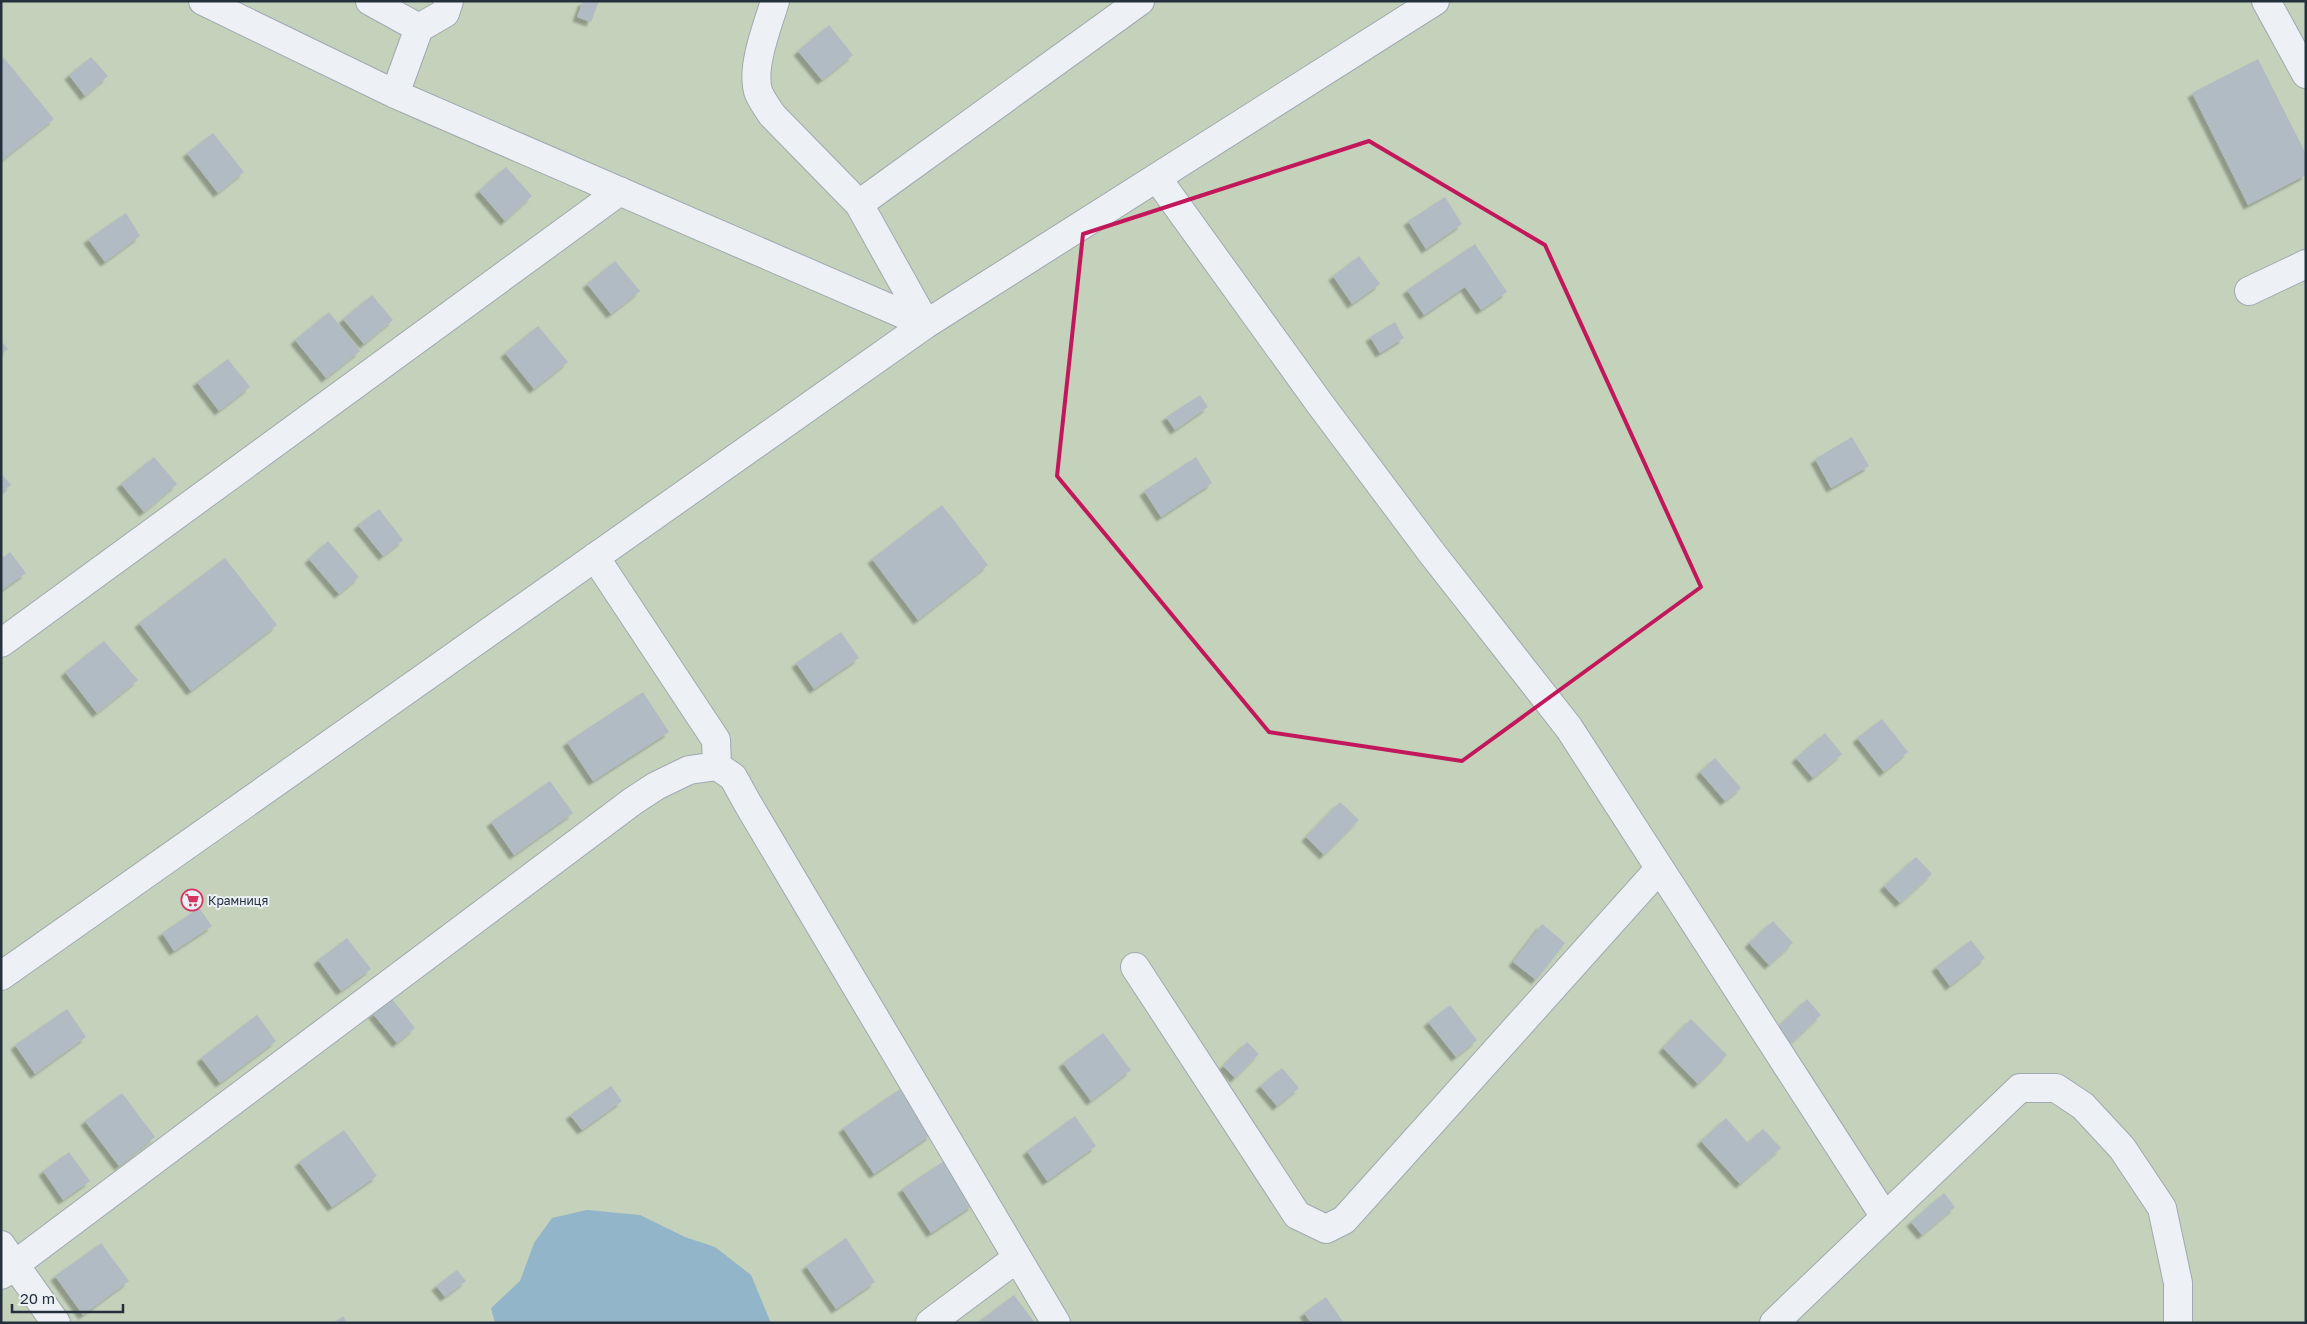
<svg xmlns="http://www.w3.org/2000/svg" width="2307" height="1324" font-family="'Golos Text',sans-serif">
<defs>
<filter id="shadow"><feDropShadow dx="-4.5" dy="4.5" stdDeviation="1" flood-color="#0004"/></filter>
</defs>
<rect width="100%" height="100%" fill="#dae1e6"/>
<!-- green -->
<path fill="#c4d1bb" d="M 1,1 L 2306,1 L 2306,1323 L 1,1323 Z"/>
<!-- water -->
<path fill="#92b5ca" d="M 587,1210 L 640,1215 L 685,1237 L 715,1247 L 751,1275 L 771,1323 L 495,1323 L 491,1308 L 520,1281 L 534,1243 L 552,1218 Z"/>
<!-- building -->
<path fill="#b1bbc3" filter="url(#shadow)" d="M 583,1 L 599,1 L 591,22 L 577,17 Z
M 829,25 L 853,55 L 822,80 L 798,51 Z
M 91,57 L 108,76 L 85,96 L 69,75 Z
M 4,58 L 54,119 L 1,161 L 1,60 Z
M 2258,59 L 2306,154 L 2306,175 L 2248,205 L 2192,93 Z
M 213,133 L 244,172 L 218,193 L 187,153 Z
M 506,167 L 532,196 L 505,221 L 479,191 Z
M 1445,197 L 1462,224 L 1426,249 L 1408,221 Z
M 126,213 L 140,236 L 105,262 L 88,239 Z
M 1475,244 L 1507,292 L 1481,310 L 1465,287 L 1424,315 L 1407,290 Z
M 1359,256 L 1380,284 L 1352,304 L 1333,276 Z
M 615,261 L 640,291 L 611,314 L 587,284 Z
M 372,295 L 393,320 L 364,344 L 343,319 Z
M 329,312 L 360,351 L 326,378 L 295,340 Z
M 1395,322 L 1404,338 L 1380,353 L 1370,337 Z
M 538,326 L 568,362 L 534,389 L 505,353 Z
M 1,341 L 8,349 L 1,354 Z
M 228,359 L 250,387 L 219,411 L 197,382 Z
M 1200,395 L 1208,407 L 1175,430 L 1166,417 Z
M 1852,437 L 1869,466 L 1831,488 L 1815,459 Z
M 154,457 L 177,484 L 144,512 L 121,484 Z
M 1196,457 L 1212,483 L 1161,517 L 1144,491 Z
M 1,473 L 11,485 L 1,493 Z
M 942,505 L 988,565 L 918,620 L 872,559 Z
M 379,509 L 403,540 L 383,556 L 358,525 Z
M 328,541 L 359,577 L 339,594 L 309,559 Z
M 10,552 L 26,573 L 2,590 L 1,559 Z
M 225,558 L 277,625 L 191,691 L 139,623 Z
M 841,632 L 859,658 L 814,689 L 796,663 Z
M 104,641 L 138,680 L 97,713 L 65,672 Z
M 643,692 L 669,732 L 593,781 L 567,742 Z
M 1882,719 L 1908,752 L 1884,772 L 1857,738 Z
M 1825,733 L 1842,754 L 1813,778 L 1796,758 Z
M 1715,758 L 1741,788 L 1725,801 L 1700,772 Z
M 550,781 L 573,813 L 514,855 L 491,822 Z
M 1340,802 L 1359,820 L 1324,855 L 1306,837 Z
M 1916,857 L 1932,874 L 1900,903 L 1884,886 Z
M 199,908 L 212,926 L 174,951 L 162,933 Z
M 1773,921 L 1793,943 L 1769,965 L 1749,943 Z
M 1542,924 L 1565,943 L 1536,980 L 1513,962 Z
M 347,938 L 371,969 L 341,991 L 318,960 Z
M 1971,940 L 1985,958 L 1950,986 L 1936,967 Z
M 392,999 L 415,1028 L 397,1043 L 373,1014 Z
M 1807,999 L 1821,1015 L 1788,1046 L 1774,1031 Z
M 1450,1005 L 1477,1040 L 1456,1057 L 1428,1022 Z
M 67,1009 L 86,1037 L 35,1074 L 15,1045 Z
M 257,1015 L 276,1041 L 220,1083 L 201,1058 Z
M 1691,1019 L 1727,1055 L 1698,1084 L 1663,1048 Z
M 1103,1033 L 1131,1070 L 1091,1101 L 1063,1063 Z
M 1247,1042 L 1259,1054 L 1235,1078 L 1223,1066 Z
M 1282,1068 L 1299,1088 L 1277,1106 L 1260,1086 Z
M 611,1086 L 622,1101 L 582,1130 L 570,1115 Z
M 900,1089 L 931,1135 L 874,1174 L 843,1128 Z
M 122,1093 L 155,1137 L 119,1166 L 85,1121 Z
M 1075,1116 L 1096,1146 L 1047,1181 L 1027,1151 Z
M 1726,1118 L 1748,1143 L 1763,1129 L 1781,1148 L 1740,1184 L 1701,1141 Z
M 344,1130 L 377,1176 L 332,1207 L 299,1162 Z
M 69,1152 L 90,1181 L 63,1200 L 43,1171 Z
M 944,1161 L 973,1205 L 931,1233 L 902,1189 Z
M 1944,1193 L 1955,1207 L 1922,1235 L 1911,1222 Z
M 846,1238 L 875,1282 L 836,1309 L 806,1266 Z
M 101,1243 L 129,1281 L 83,1315 L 55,1276 Z
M 457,1270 L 466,1281 L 445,1297 L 436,1286 Z
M 1014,1295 L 1035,1323 L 977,1323 Z
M 1326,1297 L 1344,1323 L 1311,1323 L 1304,1313 Z
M 343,1316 L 347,1323 L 334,1323 Z"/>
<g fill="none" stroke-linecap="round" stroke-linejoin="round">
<!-- minor casing -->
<g stroke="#a0a9b0" stroke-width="30">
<path id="minor" d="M 203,1 L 395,94 L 926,324
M 370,1 L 419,28
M 775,1 C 768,25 751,66 758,91 C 761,100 767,107 772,115 L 859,204 L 926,324
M 2266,1 L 2306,74
M 395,94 L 419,28 L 445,13 L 449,1
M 1157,178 L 1320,404 L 1431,552 L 1569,728 L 1885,1217
M 859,204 L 1140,1
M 2249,291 L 2306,264
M 595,557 L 716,740 L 717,766
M 1,643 L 620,191
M 1135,967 L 1297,1215 L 1326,1229 L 1344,1220 L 1659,869
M 1,976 L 926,324 L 1435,1
M 1,1245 L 56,1323
M 1,1275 L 633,801 L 656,786 L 689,770 L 717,766 L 733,777 L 748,804 L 1056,1323
M 930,1323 L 1017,1258
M 1774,1323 L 2020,1088 L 2056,1088 L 2083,1106 L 2122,1148 L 2162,1208 L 2178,1283 L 2178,1323"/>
</g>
<!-- minor -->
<use href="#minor" stroke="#edf1f5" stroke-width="28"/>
</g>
<!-- marked area -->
<path fill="none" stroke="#c2185b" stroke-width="4" stroke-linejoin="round" d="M 1369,141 L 1545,245 L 1701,587 L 1462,761 L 1269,732 L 1057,476 L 1083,234 Z"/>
<!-- icons -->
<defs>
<g id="supermarket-ring" transform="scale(1.125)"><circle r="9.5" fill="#eaf0f4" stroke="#d73463" stroke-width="1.5"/><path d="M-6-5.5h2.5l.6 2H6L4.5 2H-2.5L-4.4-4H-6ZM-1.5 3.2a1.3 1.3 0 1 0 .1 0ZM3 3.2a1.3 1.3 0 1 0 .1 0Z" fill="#d73463"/></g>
</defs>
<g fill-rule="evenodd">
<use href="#supermarket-ring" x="192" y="900"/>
</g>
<g text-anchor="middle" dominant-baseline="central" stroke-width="4" stroke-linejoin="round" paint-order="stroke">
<!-- poi labels -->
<g font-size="12" fill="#24313d" stroke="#eaf0f4" text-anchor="start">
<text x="208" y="900">Крамниця</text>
</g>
</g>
<!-- border -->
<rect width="2307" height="1324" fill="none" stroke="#24313d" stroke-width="5"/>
<!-- scale -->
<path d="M12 1304v8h111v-8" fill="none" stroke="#24313d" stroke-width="2.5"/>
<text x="20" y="1304" font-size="15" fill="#24313d" stroke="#eaf0f4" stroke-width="4" paint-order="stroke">20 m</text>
</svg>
